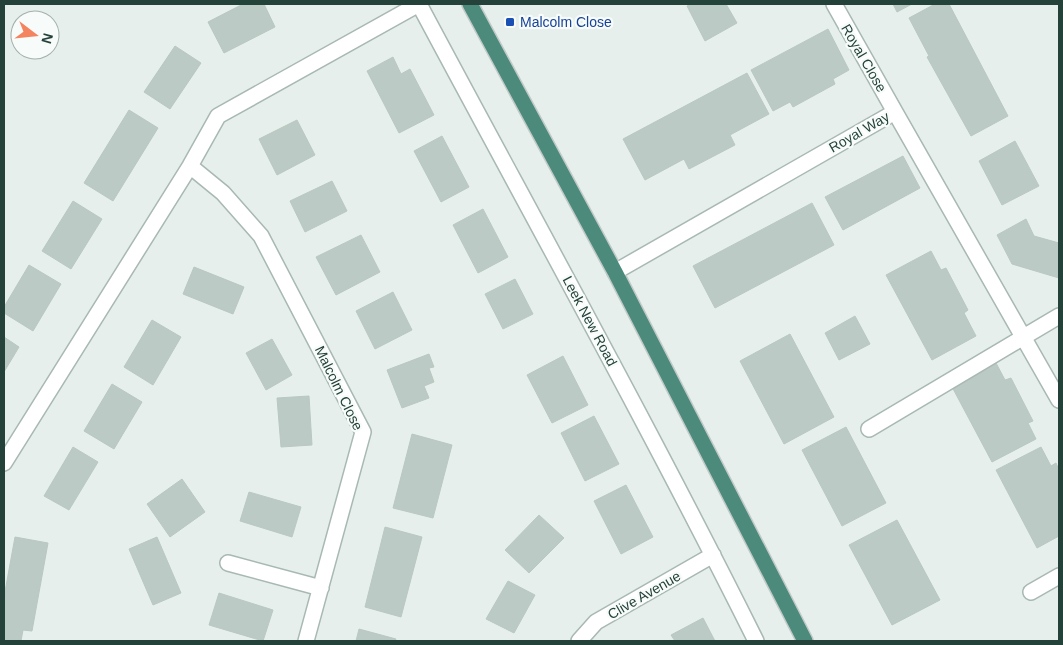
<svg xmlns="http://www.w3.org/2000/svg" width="1063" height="645" font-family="Helvetica,sans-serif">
<rect width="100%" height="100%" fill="#e6efeb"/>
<!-- building -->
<path fill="#bbcac4" stroke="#b8c9c2" d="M 243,4 L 264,4 L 275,27 L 224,53 L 208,22 Z
M 691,4 L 726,4 L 737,23 L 705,41 L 687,6 Z
M 893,4 L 912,4 L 897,12 Z
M 935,4 L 949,4 L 1008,116 L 971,136 L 927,57 L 929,56 L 909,18 Z
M 828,29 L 849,70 L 833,79 L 835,84 L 793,107 L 790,102 L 773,111 L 751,70 Z
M 175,46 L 201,63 L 170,109 L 144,92 Z
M 393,57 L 401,74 L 410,69 L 434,115 L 399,133 L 367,71 Z
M 747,73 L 769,114 L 730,135 L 735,145 L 689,169 L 684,159 L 645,180 L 623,139 Z
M 129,110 L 158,128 L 113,201 L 84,183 Z
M 297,120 L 315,155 L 277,175 L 259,139 Z
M 442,136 L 469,187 L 441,202 L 414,151 Z
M 1015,141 L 1039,186 L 1002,205 L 979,161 Z
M 903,156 L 920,188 L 843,230 L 825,197 Z
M 332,181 L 347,211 L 305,232 L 290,201 Z
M 73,201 L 102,219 L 71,269 L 42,251 Z
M 812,203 L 834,245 L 715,308 L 693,266 Z
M 483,209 L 508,257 L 478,273 L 453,225 Z
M 1026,219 L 1034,236 L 1059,243 L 1059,278 L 1012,264 L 997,235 Z
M 361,235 L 380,272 L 336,295 L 316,257 Z
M 931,251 L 941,270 L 946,268 L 968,310 L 964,313 L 976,336 L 932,360 L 886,275 Z
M 29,265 L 61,284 L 33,331 L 4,313 L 4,307 Z
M 194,267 L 244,287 L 233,314 L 183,294 Z
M 515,279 L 533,314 L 503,329 L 485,294 Z
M 393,292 L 412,330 L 375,349 L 356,311 Z
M 855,316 L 870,344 L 839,360 L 825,333 Z
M 152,320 L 181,337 L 153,385 L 124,367 Z
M 790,334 L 834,417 L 784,444 L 740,361 Z
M 4,337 L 19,347 L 4,372 Z
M 272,339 L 292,375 L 266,390 L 246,353 Z
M 429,354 L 434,367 L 429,368 L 434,382 L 424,386 L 429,398 L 402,408 L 387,370 Z
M 563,356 L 588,405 L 552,423 L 527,375 Z
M 995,361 L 1005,380 L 1011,378 L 1033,421 L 1028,423 L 1036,439 L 992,462 L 951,385 Z
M 112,384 L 142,402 L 114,449 L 84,431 Z
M 309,396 L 312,445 L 281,447 L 277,398 Z
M 594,416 L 619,464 L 585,481 L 561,433 Z
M 846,427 L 886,503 L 842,526 L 802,450 Z
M 412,434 L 452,445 L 433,518 L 393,508 Z
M 73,447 L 98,462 L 69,510 L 44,496 Z
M 1041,447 L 1051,466 L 1056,463 L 1059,470 L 1059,536 L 1037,548 L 996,470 Z
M 182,479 L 205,512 L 170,537 L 147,504 Z
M 626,485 L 653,537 L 621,554 L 594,501 Z
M 249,492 L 301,507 L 292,537 L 240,521 Z
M 539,515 L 564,538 L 529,573 L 505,550 Z
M 897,520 L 940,600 L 892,625 L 849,545 Z
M 385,527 L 422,537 L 401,617 L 365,607 Z
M 15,537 L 48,543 L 32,631 L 23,630 L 21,641 L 4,641 L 4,597 Z
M 157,537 L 181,593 L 153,605 L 129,549 Z
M 508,581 L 535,595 L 514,633 L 486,619 Z
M 219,593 L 273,610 L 263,641 L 209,625 Z
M 703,618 L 715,641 L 675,641 L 671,635 Z
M 359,629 L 396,639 L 395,641 L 356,641 Z"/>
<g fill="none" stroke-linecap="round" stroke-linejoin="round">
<!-- minor casing -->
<g stroke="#a8b8b2" stroke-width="18">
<path id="minor" d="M 419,4 C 532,216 649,426 756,641
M 834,4 L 895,112
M 190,166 L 223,193 L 261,236 L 363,432 L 306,641
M 615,272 L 895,112 L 1059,400
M 869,429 L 1059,316
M 4,463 L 190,166 L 218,116 L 419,4
M 228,563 L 321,588
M 1031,592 L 1059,576
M 579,641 L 596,622 L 713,555"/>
</g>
<!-- trunk casing -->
<g stroke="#c2cac8" stroke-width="18">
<path id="trunk" d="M 470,4 L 615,272 L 805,641"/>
</g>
<!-- minor -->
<use href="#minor" stroke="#fff" stroke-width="15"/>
<!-- trunk -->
<use href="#trunk" stroke="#4c8a7c" stroke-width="15"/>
</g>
<!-- markers -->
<rect fill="#1a4fb4" stroke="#f7fbf9" stroke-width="2" x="505" y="17" width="10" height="10" rx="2.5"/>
<g text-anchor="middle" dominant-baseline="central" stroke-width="4.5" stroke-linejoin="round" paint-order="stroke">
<!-- transit labels -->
<g font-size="14" fill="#164399" stroke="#f7fbf9" text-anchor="start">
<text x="520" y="22">Malcolm Close</text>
</g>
<!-- street labels -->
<g font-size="14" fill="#24423a" stroke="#f7fbf9">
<text transform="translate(864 58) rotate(60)">Royal Close</text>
<text transform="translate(859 132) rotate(-30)">Royal Way</text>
<text transform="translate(590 321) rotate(62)">Leek New Road</text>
<text transform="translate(339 388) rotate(64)">Malcolm Close</text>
<text transform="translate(644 595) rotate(-30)">Clive Avenue</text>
</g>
</g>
<!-- border -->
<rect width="1063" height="645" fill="none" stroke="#24423a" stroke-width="10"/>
<!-- north arrow -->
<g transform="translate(35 35) rotate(106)"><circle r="24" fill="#f7fbf9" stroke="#a3b1ad"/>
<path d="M0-4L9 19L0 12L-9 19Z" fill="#f4845f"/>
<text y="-8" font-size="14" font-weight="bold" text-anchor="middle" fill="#24423a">N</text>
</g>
</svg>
